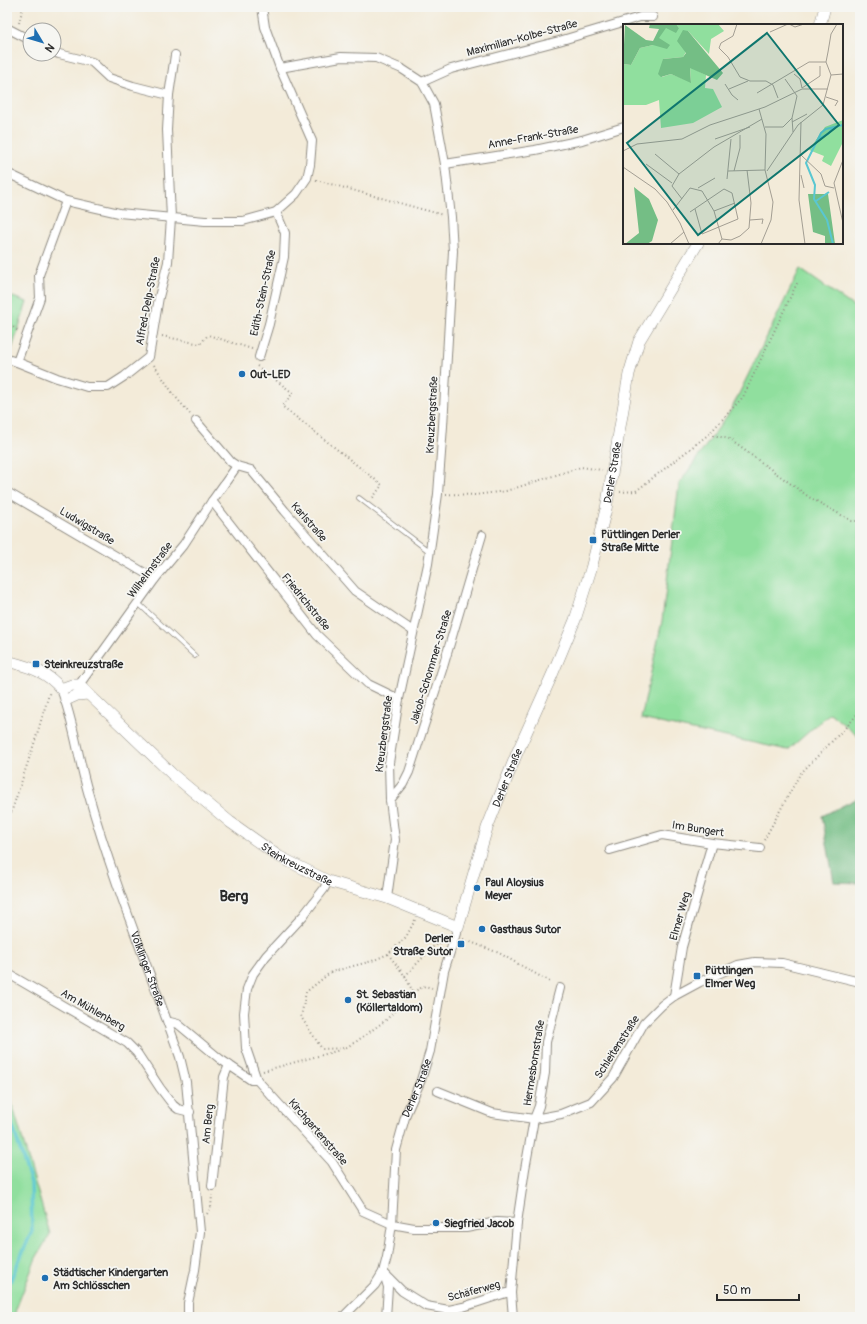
<svg xmlns="http://www.w3.org/2000/svg" width="867" height="1324" font-family="Pangolin,sans-serif">
<rect width="100%" height="100%" fill="#f6f6f2"/>
<filter id="ink" filterUnits="userSpaceOnUse"><feTurbulence type="fractalNoise" baseFrequency=".025" numOctaves="2"/><feDisplacementMap in="SourceGraphic" scale="8" xChannelSelector="R" yChannelSelector="G"/><feConvolveMatrix kernelMatrix="1 2 1 2 8 2 1 2 1" color-interpolation-filters="sRGB"/></filter>
<filter id="wash" filterUnits="userSpaceOnUse"><feTurbulence type="fractalNoise" baseFrequency=".012" numOctaves="4" result="noise"/><feDisplacementMap in="SourceGraphic" scale="16" xChannelSelector="R" yChannelSelector="G"/><feGaussianBlur stdDeviation="0.9" result="paint"/><feColorMatrix in="noise" values="0 0 0 0 0 0 0 0 0 0 0 0 0 0 0 0 0 1.4 0 .05"/><feComposite in="paint" operator="in"/></filter>
<g filter="url(#wash)">
<rect width="100%" height="100%" fill="#f3ebd9"/>
<!-- green -->
<path fill="#90df9e" stroke="#5e8564" d="M 800,269 L 860,311 L 860,738 L 830,713 L 788,750 L 641,719 L 662,621 L 679,484 L 731,410 Z
M 7,295 L 27,302 L 11,352 L 7,351 Z
M 7,1086 L 50,1234 L 36,1258 L 16,1309 L 14,1317 L 7,1317 Z"/>
<!-- forest -->
<path fill="#74be85" stroke="#507458" d="M 860,797 L 860,883 L 834,882 L 822,816 Z"/>
<g fill="none" stroke-linecap="round" stroke-linejoin="round">
<!-- stream -->
<path stroke="#5ac7d1" stroke-width="3.5" d="M 7,1109 L 31,1183 L 32,1231 L 7,1288
M 7,1164 L 11,1123
M 7,1274 L 11,1280"/>
</g>
</g>
<g filter="url(#ink)">
<g fill="none" stroke-linecap="round" stroke-linejoin="round">
<!-- service casing -->
<g stroke="#8f8b82" stroke-width="5.5">
<path id="service" d="M 359,498 L 430,552
M 138,603 L 195,656"/>
</g>
<!-- minor casing -->
<g stroke="#8f8b82" stroke-width="10">
<g id="minor">
<path d="M 7,28 L 30,40"/>
<path d="M 54,52 L 59,54 L 92,62 L 109,78 L 133,86 L 169,95"/>
<path d="M 280,68 L 341,57 L 376,58 L 402,69 L 422,82 L 434,104 L 445,164 L 451,217 L 453,251 L 443,426 L 438,494 L 428,564 L 399,699 L 389,763 L 390,800 L 395,840 L 387,898"/>
<path d="M 422,82 L 451,69 L 559,41 L 640,17 L 653,17"/>
<path d="M 445,164 L 535,150 L 582,140 L 624,127"/>
<path d="M 7,173 L 66,201 L 119,213 L 205,221 L 243,221 L 276,212 L 296,194 L 307,178 L 310,165 L 312,141 L 280,68 L 265,27 L 262,7"/>
<path d="M 259,357 L 269,324 L 284,257 L 285,233 L 276,212"/>
<path d="M 7,359 L 17,362 L 57,378 L 87,387 L 108,387 L 125,376 L 149,357 L 159,297 L 168,262 L 171,218 L 167,130 L 169,95 L 175,55"/>
<path d="M 17,362 L 40,298 L 39,275 L 66,201"/>
<path d="M 196,421 L 231,462 L 237,466 L 251,470 L 285,511 L 355,591 L 413,631"/>
<path d="M 7,492 L 155,579"/>
<path d="M 212,501 L 317,635 L 368,684 L 399,699"/>
<path d="M 79,685 L 155,579 L 184,544 L 212,501 L 237,466"/>
<path id="s1" d="M 61,689 C 74,722 78,758 88,792 C 113,882 149,969 180,1057 L 186,1082 L 200,1232 L 195,1270 L 188,1303 L 188,1317"/>
<path d="M 390,800 L 403,784 L 409,772 L 443,667 L 482,535"/>
<path d="M 610,850 L 662,835 L 712,843 L 760,848"/>
<path d="M 328,881 L 324,889 L 303,916 L 266,956 L 253,974 L 247,989 L 244,1013 L 246,1048 L 257,1080 L 332,1162 L 363,1211 L 392,1224 L 414,1228 L 466,1228 L 497,1222 L 517,1223"/>
<path d="M 7,973 L 127,1043 L 137,1053 L 160,1088 L 173,1105 L 178,1109 L 190,1112"/>
<path d="M 674,996 L 682,947 L 712,843"/>
<path d="M 168,1023 L 170,1022 L 178,1024 L 220,1059 L 251,1080 L 257,1080"/>
<path d="M 438,1091 L 492,1113 L 534,1119 L 561,1114 L 591,1102 L 613,1078 L 644,1023 L 662,1005 L 674,996 L 700,982 L 738,965 L 755,962 L 782,963 L 860,982"/>
<path d="M 212,1186 L 224,1077 L 229,1065"/>
<path d="M 383,1272 L 402,1291 L 426,1306 L 449,1310 L 463,1307 L 506,1293 L 511,1293"/>
<path d="M 384,1274 L 388,1287 L 386,1317"/>
<path id="s2" d="M 343,1317 L 375,1285 L 383,1272 L 387,1257 L 392,1224 L 396,1150 L 406,1114 L 421,1080 L 430,1051 L 444,971 L 458,927"/>
<path d="M 513,1317 L 511,1293 L 517,1223 L 525,1169 L 534,1119 L 539,1106 L 545,1073 L 546,1042 L 560,988"/>
</g>
</g>
<!-- tertiary casing -->
<g stroke="#8f8b82" stroke-width="12">
<g id="tertiary">
<path d="M 820,25 L 825,7"/>
<path id="s3" d="M 7,661 C 29,667 47,671 61,689 L 72,685 L 79,685 L 172,774 L 230,822 L 278,856 L 328,881 L 387,898 L 458,927 L 487,828 L 517,753 L 552,675 L 575,620 L 591,569 L 606,509 L 629,374 L 639,341 L 698,243"/>
<path d="M 66,700 L 77,695 L 88,694"/>
</g>
</g>
<!-- path -->
<path stroke="#8f8b82" stroke-width="2" stroke-dasharray="1 3" stroke-linecap="butt" d="M 19,23 L 23,7
M 316,180 L 443,215
M 7,322 L 19,332
M 162,336 L 200,344 L 208,335 L 252,349
M 154,365 L 174,395 L 190,414
M 257,366 L 293,393 L 282,406 L 382,485 L 372,499
M 709,434 L 729,439 L 809,497 L 852,521 L 860,521
M 620,492 L 636,491 L 709,434 L 743,397 L 798,281
M 446,494 L 475,495 L 506,491 L 581,467 L 602,470
M 7,819 L 11,813 L 34,744 L 50,691
M 764,840 L 800,774 L 849,724 L 860,711
M 463,939 L 499,953 L 552,983
M 388,954 L 405,976 L 413,992 L 386,1020 L 357,1041 L 345,1048 L 322,1049 L 301,1017 L 306,992 L 331,972 L 372,961 L 388,954 L 406,937 L 415,920
M 405,976 L 434,946 L 444,941
M 413,992 L 425,986 L 432,988
M 263,1071 L 340,1050
M 207,1214 L 211,1208 L 212,1195"/>
<!-- service -->
<use href="#service" stroke="#fff" stroke-width="4"/>
<!-- minor -->
<use href="#minor" stroke="#fff" stroke-width="8"/>
<!-- tertiary -->
<use href="#tertiary" stroke="#fff" stroke-width="11"/>
</g>
</g>
<!-- markers -->
<g fill="#1f6fb2" stroke="#f6f6f2" stroke-width="1.5">
<circle cx="242" cy="374" r="4"/>
<rect x="589" y="536" width="8" height="8" rx="2"/>
<rect x="32" y="660" width="8" height="8" rx="2"/>
<circle cx="477" cy="888" r="4"/>
<circle cx="482" cy="929" r="4"/>
<rect x="457" y="940" width="8" height="8" rx="2"/>
<rect x="693" y="972" width="8" height="8" rx="2"/>
<circle cx="348" cy="1000" r="4"/>
<circle cx="436" cy="1223" r="4"/>
<circle cx="45" cy="1278" r="4"/>
</g>
<g text-anchor="middle" dominant-baseline="central" stroke-width="3.5" stroke-linejoin="round" paint-order="stroke">
<!-- street labels -->
<g font-size="11" fill="#2b2b2b" stroke="#f6f6f2">
<text transform="translate(522 38) rotate(-15)">Maximilian-Kolbe-Straße</text>
<text transform="translate(533 137) rotate(-10)">Anne-Frank-Straße</text>
<text transform="translate(263 293) rotate(-78)">Edith-Stein-Straße</text>
<text transform="translate(148 301) rotate(-79)">Alfred-Delp-Straße</text>
<text transform="translate(432 415) rotate(-87)">Kreuzbergstraße</text>
<text stroke="none"><textPath href="#s3" startOffset="1019">Derler Straße</textPath></text>
<text transform="translate(309 522) rotate(49)">Karlstraße</text>
<text transform="translate(87 526) rotate(31)">Ludwigstraße</text>
<text transform="translate(150 570) rotate(-53)">Wilhelmstraße</text>
<text transform="translate(306 602) rotate(51)">Friedrichstraße</text>
<text transform="translate(431 667) rotate(-73)">Jakob-Schommer-Straße</text>
<text transform="translate(384 734) rotate(-83)">Kreuzbergstraße</text>
<text stroke="none"><textPath href="#s3" startOffset="695">Derler Straße</textPath></text>
<text transform="translate(698 829) rotate(9)">Im Bungert</text>
<text stroke="none"><textPath href="#s3" startOffset="364">Steinkreuzstraße</textPath></text>
<text transform="translate(680 916) rotate(-74)">Elmer Weg</text>
<text stroke="none"><textPath href="#s1" startOffset="293">Völklinger Straße</textPath></text>
<text transform="translate(93 1010) rotate(30)">Am Mühlenberg</text>
<text transform="translate(617 1047) rotate(-57)">Schleitenstraße</text>
<text transform="translate(534 1063) rotate(-81)">Hermesbornstraße</text>
<text stroke="none"><textPath href="#s2" startOffset="249">Derler Straße</textPath></text>
<text transform="translate(208 1124) rotate(-84)">Am Berg</text>
<text transform="translate(318 1132) rotate(49)">Kirchgartenstraße</text>
<text transform="translate(474 1291) rotate(-15)">Schäferweg</text>
</g>
<!-- poi labels -->
<g font-size="11" font-weight="bold" fill="#2b2b2b" stroke="#f6f6f2" text-anchor="start">
<text x="250" y="374">Out-LED</text>
<text x="601" y="534">Püttlingen Derler<tspan x="601" dy="13">Straße Mitte</tspan></text>
<text x="44" y="664">Steinkreuzstraße</text>
<text x="485" y="882">Paul Aloysius<tspan x="485" dy="13">Meyer</tspan></text>
<text x="490" y="929">Gasthaus Sutor</text>
<text x="453" y="938" text-anchor="end">Derler<tspan x="453" dy="13">Straße Sutor</tspan></text>
<text x="705" y="970">Püttlingen<tspan x="705" dy="13">Elmer Weg</tspan></text>
<text x="356" y="994">St. Sebastian<tspan x="356" dy="13">(Köllertaldom)</tspan></text>
<text x="444" y="1223">Siegfried Jacob</text>
<text x="53" y="1272">Städtischer Kindergarten<tspan x="53" dy="13">Am Schlösschen</tspan></text>
</g>
<!-- district labels -->
<g font-size="15" font-weight="bold" fill="#2b2b2b" stroke="#f6f6f2">
<text x="234" y="896">Berg</text>
</g>
</g>
<!-- overview -->
<g transform="translate(623 24)">
<rect width="220" height="220" fill="#f3ebd9"/>
<path d="M 53,0 L 95,0 L 101,7 L 88,15 L 86,30 L 65,7 L 63,28 L 60,33 L 40,35 L 39,53 L 48,50 L 68,58 L 67,43 L 83,51 L 82,64 L 90,65 L 99,83 L 70,99 L 38,104 L 36,76 L 23,81 L 0,81 L 0,40 L 8,41 L 17,24 L 30,21 L 43,3 L 56,4 ZM 220,96 L 220,118 L 208,142 L 199,137 L 201,132 L 186,126 L 202,103 Z" fill="#90df9e"/>
<path d="M 27,0 L 53,0 L 56,4 L 53,9 L 43,4 L 36,14 L 47,21 L 44,25 L 30,21 L 17,24 L 8,41 L 0,40 L 2,1 L 23,16 L 30,17 L 36,5 L 26,4 ZM 60,6 L 65,7 L 100,49 L 94,56 L 67,44 L 68,59 L 48,50 L 38,53 L 35,50 L 40,35 L 60,33 L 63,29 L 54,17 ZM 11,163 L 26,175 L 35,196 L 29,217 L 24,220 L 2,220 L 16,209 ZM 185,170 L 205,170 L 212,220 L 202,220 L 202,212 L 190,208 Z" fill="#74be85"/>
<path fill="none" stroke="#5ac7d1" stroke-width="2" d="M 194,116 L 205,110 L 210,104M 193,177 L 206,168M 210,220 L 204,196 L 191,175 L 192,161 L 183,139 L 198,109 L 203,105 L 220,101"/>
<path fill="none" stroke="#a39e93" stroke-width="1" d="M 114,0 L 110,12 L 98,19 L 96,24 L 105,33 L 117,53 L 127,57 L 143,57 L 150,61 L 155,74M 166,0 L 172,3 L 181,0M 147,8 L 165,0M 171,50 L 177,55 L 179,64M 208,51 L 203,38 L 205,28 L 208,10 L 214,0M 208,51 L 220,50M 102,60 L 109,71 L 115,76M 179,64 L 197,52 L 197,42M 106,65 L 125,57M 134,69 L 186,38 L 203,38M 203,73 L 215,77 L 212,82M 136,85 L 143,110 L 142,146 L 150,178 L 148,196 L 138,220M 169,94 L 170,108M 169,98 L 184,90M 178,98 L 176,176 L 182,220M 142,103 L 160,103 L 169,94 L 174,72 L 162,55M 92,115 L 127,103M 0,127 L 14,120 L 59,115 L 87,101 L 142,83 L 179,65 L 205,65M 32,130 L 56,150M 178,131 L 198,150 L 202,162 L 211,164M 220,136 L 211,159 L 220,199M 23,140 L 49,159M 0,143 L 32,165 L 44,178 L 57,199 L 66,220M 105,147 L 142,146M 111,147 L 117,124 L 117,111M 144,147 L 175,101 L 200,81 L 208,51M 178,151 L 181,164M 104,155 L 108,115M 75,164 L 92,154M 59,175 L 49,162 L 56,150 L 91,123 L 139,95M 50,186 L 67,164 L 79,167 L 91,187 L 99,215 L 95,220M 91,187 L 112,179M 67,188 L 101,165 L 109,169 L 115,195 L 79,210 L 72,185M 127,196 L 140,195 L 139,200M 99,215 L 108,216 L 117,212 L 126,204 L 128,179 L 124,146M 47,220 L 61,208"/>
<path fill="#0f766e" fill-opacity="0.15" stroke="#0f766e" stroke-width="2" d="M 144,9 L 216,101 L 75,211 L 4,119 Z"/>
<rect width="220" height="220" fill="none" stroke="#2b2b2b" stroke-width="2"/>
</g>
<!-- margin -->
<rect width="867" height="1324" fill="none" stroke="#f6f6f2" stroke-width="24"/>
<!-- north arrow -->
<g transform="translate(42 42) rotate(128)"><circle r="19" fill="#f6f6f2" stroke="#a5a5a2"/>
<path d="M0-3L7 15L0 10L-7 15Z" fill="#1f6fb2"/>
<text y="-6" font-size="11" font-weight="bold" text-anchor="middle" fill="#2b2b2b">N</text>
</g>
<!-- scale -->
<path d="M717 1294v6h82v-6" fill="none" stroke="#2b2b2b" stroke-width="2"/>
<text x="723" y="1294" font-size="12" fill="#2b2b2b" stroke="#f6f6f2" stroke-width="3" paint-order="stroke">50 m</text>
</svg>
